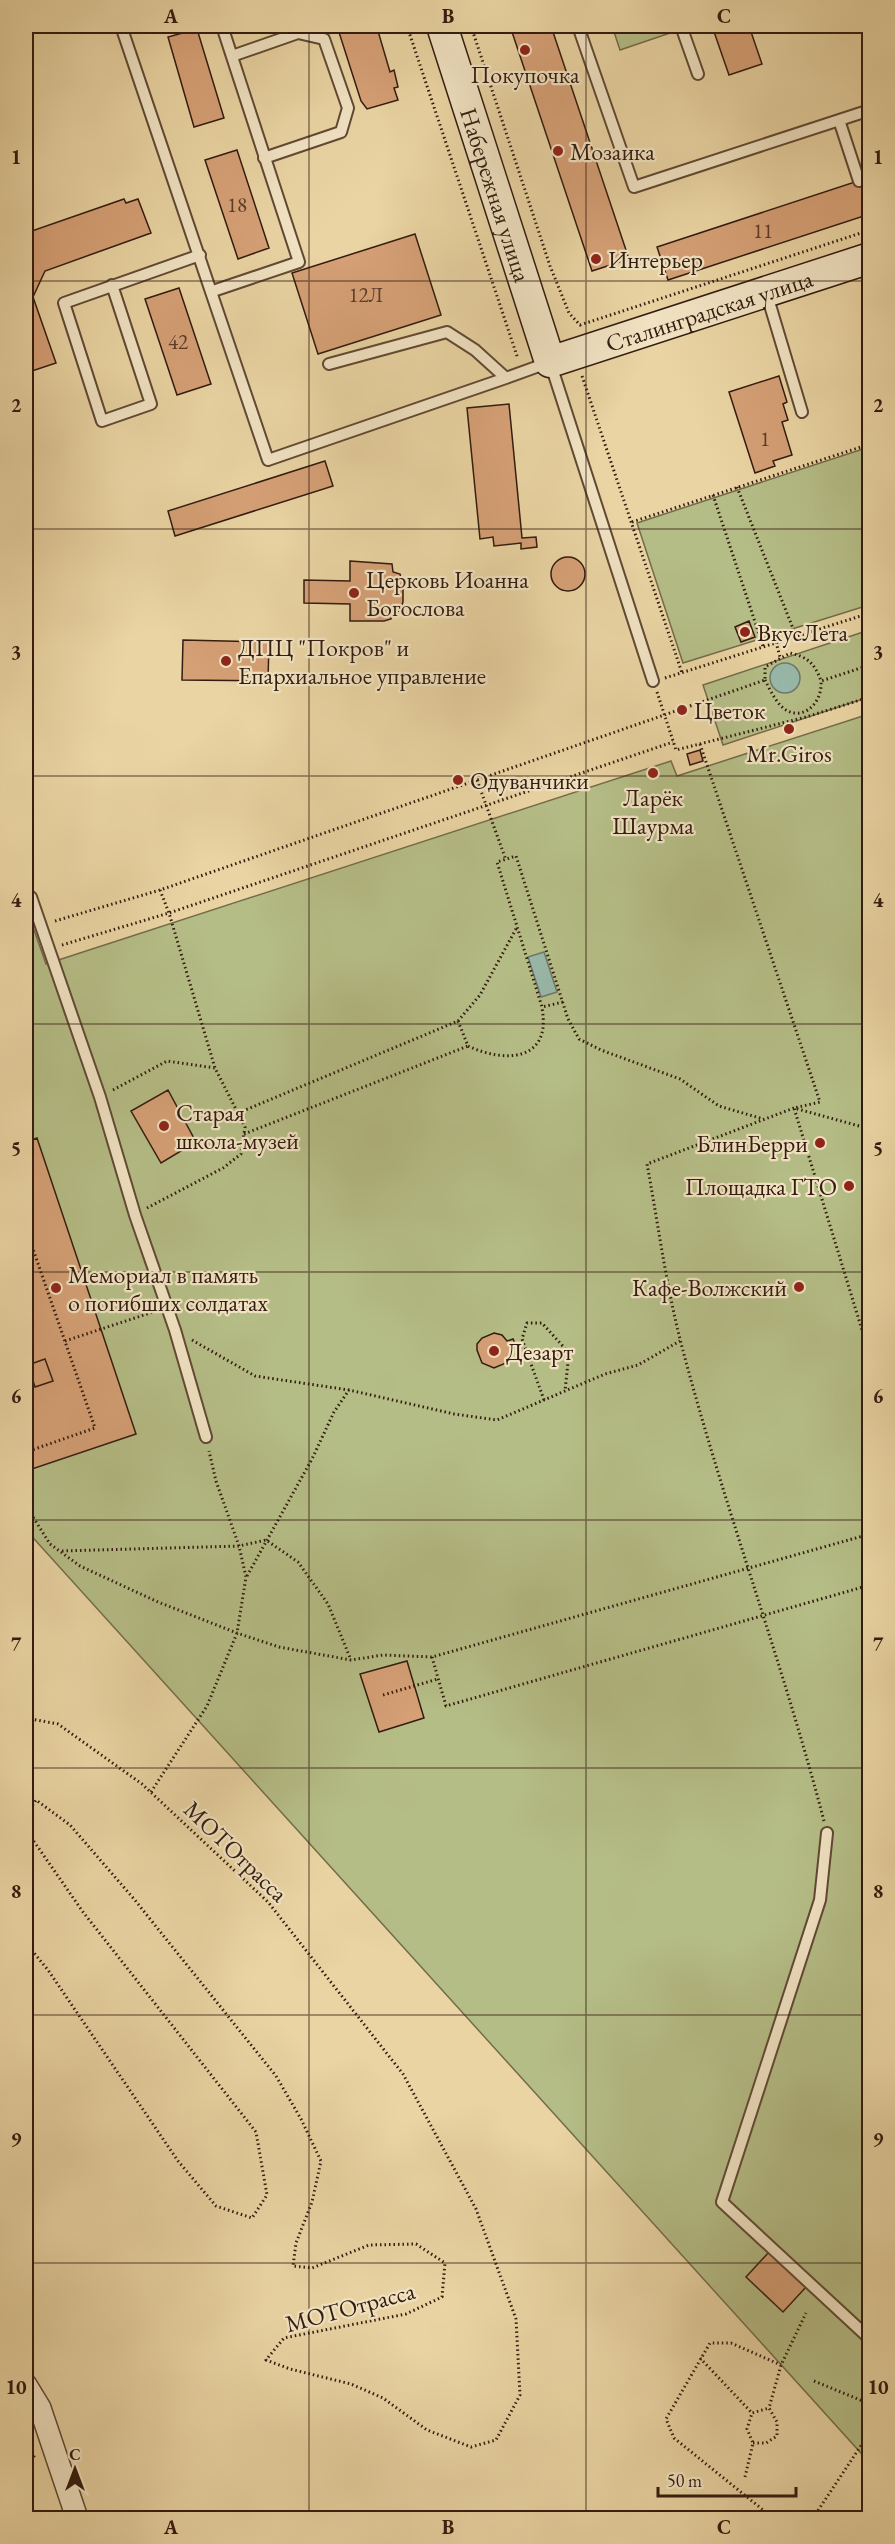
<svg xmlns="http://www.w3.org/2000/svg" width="895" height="2544" font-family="'EB Garamond',serif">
<rect width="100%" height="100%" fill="#ead4a3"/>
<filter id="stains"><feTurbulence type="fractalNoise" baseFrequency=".00333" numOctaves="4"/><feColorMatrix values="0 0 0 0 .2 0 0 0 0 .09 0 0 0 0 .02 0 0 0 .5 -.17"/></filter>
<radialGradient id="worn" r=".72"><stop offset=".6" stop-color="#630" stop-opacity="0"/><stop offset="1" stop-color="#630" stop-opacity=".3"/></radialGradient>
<!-- green -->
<path fill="#b5bd86" stroke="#746c4a" stroke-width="1.5" d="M 612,26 L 674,26 L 676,31 L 620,50 Z
M 869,447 L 869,605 L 683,663 L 637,523 Z
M 869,630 L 869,697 L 723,745 L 703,685 Z
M 869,714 L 869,2462 L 26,1530 L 26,907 L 46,964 L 671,761 L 677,776 Z"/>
<!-- water -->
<path fill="#98b8a9" stroke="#6f796b" stroke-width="1.5" d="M770 678a15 15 0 1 1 30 0a15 15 0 1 1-30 0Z
M 544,952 L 557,992 L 541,997 L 528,957 Z"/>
<!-- building -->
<path fill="#d6a076" stroke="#321b0f" stroke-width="1.5" d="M 337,26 L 381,26 L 382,30 L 378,31 L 390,72 L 394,70 L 398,87 L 394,88 L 398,100 L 367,109 L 361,101 Z
M 510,26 L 551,26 L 629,259 L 592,271 Z
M 712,26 L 749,26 L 762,64 L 729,75 Z
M 197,29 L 224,118 L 194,127 L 168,37 Z
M 237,150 L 269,248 L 238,259 L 205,160 Z
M 870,177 L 870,214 L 668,280 L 657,247 Z
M 124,199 L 126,203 L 138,199 L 151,233 L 45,271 L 33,297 L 56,363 L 26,373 L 26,233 Z
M 415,234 L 441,315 L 318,354 L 292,273 Z
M 179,288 L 211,384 L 177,395 L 145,299 Z
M 779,376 L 787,402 L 783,404 L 788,420 L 782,422 L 792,455 L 773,461 L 775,466 L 755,473 L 729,392 Z
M 509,404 L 522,538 L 536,537 L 537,547 L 521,549 L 521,543 L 494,546 L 493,537 L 480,539 L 467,408 Z
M 325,461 L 333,486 L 175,536 L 168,511 Z
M551 574a17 17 0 1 1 34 0a17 17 0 1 1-34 0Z
M 350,561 L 392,564 L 393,572 L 400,574 L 403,584 L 403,602 L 400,611 L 393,612 L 391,619 L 384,621 L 350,621 L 350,604 L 304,603 L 304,580 L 350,581 Z
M 749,621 L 755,637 L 741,642 L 735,627 Z
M 183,640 L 269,642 L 268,681 L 182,680 Z
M 700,750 L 703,761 L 690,765 L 687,754 Z
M 168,1090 L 196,1142 L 161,1163 L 131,1111 Z
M 37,1138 L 136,1434 L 26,1471 L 26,1142 Z
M 494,1333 L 502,1335 L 507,1341 L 513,1339 L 516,1346 L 511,1349 L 511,1356 L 506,1363 L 494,1368 L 482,1363 L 477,1350 L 477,1344 L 482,1338 Z
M 45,1359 L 53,1381 L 35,1387 L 28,1365 Z
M 407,1661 L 424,1718 L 379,1732 L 360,1674 Z
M 769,2252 L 806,2287 L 783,2312 L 746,2277 Z"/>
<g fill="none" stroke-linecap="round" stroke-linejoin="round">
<!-- lane casing -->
<g stroke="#604934" stroke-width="14">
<path id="lane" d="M 121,26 L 268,460 L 506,378
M 578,26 L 634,187 L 870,110
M 681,26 L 698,74
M 232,56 L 298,33 L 324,39 L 348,108 L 341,132 L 264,158
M 839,120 L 859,181
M 869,214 L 870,215
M 112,285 L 151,404 L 102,421 L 64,303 L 200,255
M 213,291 L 299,262 L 222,26
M 767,295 L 802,412
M 329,364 L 447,332 L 475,350 L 506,378 L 550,362 L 653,681
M 31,897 L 100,1097 L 135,1215 L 175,1330 L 206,1437
M 827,1833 L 820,1900 L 722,2202 L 870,2339"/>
</g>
<!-- street casing -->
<g stroke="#604934" stroke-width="24">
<path id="street" d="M 26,2385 L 40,2408 L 77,2518"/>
</g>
<!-- secondary casing -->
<g stroke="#321b0f" stroke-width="33">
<g id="secondary">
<path id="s1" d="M 442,26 L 550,362 L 870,258"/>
</g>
</g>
<!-- path -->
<path stroke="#321b0f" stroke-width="3" stroke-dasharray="1.5 3" stroke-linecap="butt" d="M 407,26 L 518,359
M 471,26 L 550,266 L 569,313 L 580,325 L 870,230
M 582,376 L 682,673
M 737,487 L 796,636
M 713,495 L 763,646
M 632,522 L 870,444
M 776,642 L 780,657
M 665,678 L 870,613
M 765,680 C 769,688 774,698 780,705 C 799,725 823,705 821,681
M 657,692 L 676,750 L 806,717 L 870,697
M 700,744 L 820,1102 L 794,1108 L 870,1356
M 477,780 L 506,860
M 160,890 L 169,913 L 215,1068
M 55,921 L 160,890 L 765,680 L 765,667 L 790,653 C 808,657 815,664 821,681 L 870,665
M 62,945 L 169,913 L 673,742
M 563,1002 L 542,1007 L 497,862 L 516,856 L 568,1019 L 579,1039 L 601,1050 L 680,1079 L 719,1106 L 763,1119
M 458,1021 L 480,995 L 517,927
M 113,1090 L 167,1061 L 215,1068 L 245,1127 L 241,1154 L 223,1168 L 147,1208
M 238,1113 L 458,1021 L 468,1046 C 504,1063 552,1062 542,1008
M 244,1134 L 468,1046
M 26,1229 L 95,1428 L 26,1452
M 192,1340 L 255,1376 L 349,1390 L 454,1414 L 497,1420 L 605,1374 L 638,1365 L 680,1341
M 65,1341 L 153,1312
M 544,1400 L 522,1339 L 527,1323 L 542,1323 L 569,1353 L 565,1391
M 26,1506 L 50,1544 L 80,1566 L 158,1602 L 237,1633 L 279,1647 L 351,1660 L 383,1655 L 432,1657 L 870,1534
M 62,1551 L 239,1546 L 266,1540 L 298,1562 L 328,1604 L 351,1660
M 247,1576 L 312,1459 L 334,1412 L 349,1390
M 432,1657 L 446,1706 L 870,1585
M 383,1695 L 438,1679
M 26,1718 L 58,1724 L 142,1784 L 268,1902 L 403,2074 L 476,2209 L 516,2319 L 520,2395 L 496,2440 L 471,2447 L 427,2430 L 383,2398 L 351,2384 L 290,2369 L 266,2360 L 284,2338 L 406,2314 L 442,2297 L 445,2263 L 416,2244 L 369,2245 L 312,2268 L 293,2266 L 296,2243 L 312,2202 L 321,2161 L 301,2119 L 276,2076 L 134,1899 L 70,1825 L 36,1800 L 26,1816
M 151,1792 L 207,1706 L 237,1633 L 246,1577 L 239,1546 L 216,1481 L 209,1451
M 824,1821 C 782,1660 723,1504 681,1343 C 666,1285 658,1223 647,1164 L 794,1108 L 870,1129
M 26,1830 L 83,1912 L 256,2132 L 267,2195 L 252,2218 L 216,2206 L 178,2161 L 48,1970 L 26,1943
M 700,2358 L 752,2413
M 814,2381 L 870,2404
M 753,2443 L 766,2443 L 777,2436 L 777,2422 L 769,2408 L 781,2365 L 806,2313
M 26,2445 L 35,2458
M 745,2477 L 753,2443 L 747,2429 L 752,2413 L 769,2408
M 773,2518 L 674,2438 L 666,2419 L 710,2343 L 731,2343 L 781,2365
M 813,2518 L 870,2432"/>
<!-- lane -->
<use href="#lane" stroke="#f1e3c3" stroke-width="10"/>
<!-- street -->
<use href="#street" stroke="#f1e3c3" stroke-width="21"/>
<!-- secondary -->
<use href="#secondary" stroke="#f1e3c3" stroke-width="30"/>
</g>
<!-- grid -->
<path fill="none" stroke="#321b0f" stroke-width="1.5" stroke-opacity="0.55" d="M 309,26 L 309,2518M 586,26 L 586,2518M 26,281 L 870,281M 26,529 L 870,529M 26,776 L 870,776M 26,1024 L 870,1024M 26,1272 L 870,1272M 26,1520 L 870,1520M 26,1768 L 870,1768M 26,2015 L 870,2015M 26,2263 L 870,2263"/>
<!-- markers -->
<g fill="#8f2418" stroke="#f1e3c3" stroke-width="2">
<circle cx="525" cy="50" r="6"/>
<circle cx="558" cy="151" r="6"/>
<circle cx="596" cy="259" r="6"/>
<circle cx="354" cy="593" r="6"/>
<circle cx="745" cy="632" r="6"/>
<circle cx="226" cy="661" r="6"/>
<circle cx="682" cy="710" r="6"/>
<circle cx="789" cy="729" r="6"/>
<circle cx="653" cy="773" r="6"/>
<circle cx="458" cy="780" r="6"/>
<circle cx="164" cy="1126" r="6"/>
<circle cx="820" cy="1143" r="6"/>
<circle cx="849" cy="1186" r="6"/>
<circle cx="799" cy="1287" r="6"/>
<circle cx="56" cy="1288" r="6"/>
<circle cx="494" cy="1351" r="6"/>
</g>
<g text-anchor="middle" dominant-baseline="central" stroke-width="4.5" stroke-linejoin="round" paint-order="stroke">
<!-- number labels -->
<g font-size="21" fill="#5b3c29">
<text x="237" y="204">18</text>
<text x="763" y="230">11</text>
<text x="366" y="294">12Л</text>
<text x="178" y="341">42</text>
<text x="765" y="438">1</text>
</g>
<!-- poi labels -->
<g font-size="24" fill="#321b0f" stroke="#f1e3c3" text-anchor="start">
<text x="525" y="74" text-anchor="middle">Покупочка</text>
<text x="570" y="151">Мозаика</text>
<text x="608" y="259">Интерьер</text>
<text x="366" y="579">Церковь Иоанна<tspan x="366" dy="28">Богослова</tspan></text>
<text x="757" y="632">ВкусЛета</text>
<text x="238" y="647">ДПЦ "Покров" и<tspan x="238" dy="28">Епархиальное управление</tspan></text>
<text x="694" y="710">Цветок</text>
<text x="789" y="753" text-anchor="middle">Mr.Giros</text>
<text x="470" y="780">Одуванчики</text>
<text x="653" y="797" text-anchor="middle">Ларёк<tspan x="653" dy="28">Шаурма</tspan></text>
<text x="176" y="1112">Старая<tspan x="176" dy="28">школа-музей</tspan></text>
<text x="808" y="1143" text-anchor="end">БлинБерри</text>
<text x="837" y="1186" text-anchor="end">Площадка ГТО</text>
<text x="68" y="1274">Мемориал в память<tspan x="68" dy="28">о погибших солдатах</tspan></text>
<text x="787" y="1287" text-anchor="end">Кафе-Волжский</text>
<text x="506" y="1351">Дезарт</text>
</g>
<!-- street labels -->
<g font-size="24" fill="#321b0f" stroke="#f1e3c3">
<text stroke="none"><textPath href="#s1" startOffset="177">Набережная улица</textPath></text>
<text stroke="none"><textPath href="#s1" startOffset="520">Сталинградская улица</textPath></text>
<text transform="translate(236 1851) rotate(44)">МОТОтрасса</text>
<text transform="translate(350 2307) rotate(-15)">МОТОтрасса</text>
</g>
</g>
<!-- margin -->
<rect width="895" height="2544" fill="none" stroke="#ead4a3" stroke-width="66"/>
<!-- north arrow -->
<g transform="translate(75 2469)" stroke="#f1e3c3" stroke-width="4.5" paint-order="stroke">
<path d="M0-4.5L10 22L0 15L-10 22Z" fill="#321b0f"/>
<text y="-9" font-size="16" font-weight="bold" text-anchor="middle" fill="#321b0f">С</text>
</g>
<!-- scale -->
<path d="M658 2487v9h138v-9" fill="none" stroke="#321b0f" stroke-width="3"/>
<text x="667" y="2487" font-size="18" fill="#321b0f" stroke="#f1e3c3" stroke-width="4.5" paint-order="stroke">50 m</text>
<rect x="33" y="33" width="829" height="2478" fill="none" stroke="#321b0f" stroke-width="2"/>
<g font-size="20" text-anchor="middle" font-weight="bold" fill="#321b0f">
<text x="171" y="23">A</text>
<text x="448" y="23">B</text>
<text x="724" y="23">C</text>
<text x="16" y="164">1</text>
<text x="878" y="164">1</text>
<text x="16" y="412">2</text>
<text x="878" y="412">2</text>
<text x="16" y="659">3</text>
<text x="878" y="659">3</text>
<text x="16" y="907">4</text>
<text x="878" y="907">4</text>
<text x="16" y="1155">5</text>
<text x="878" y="1155">5</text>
<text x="16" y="1403">6</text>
<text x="878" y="1403">6</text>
<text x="16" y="1651">7</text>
<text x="878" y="1651">7</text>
<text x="16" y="1898">8</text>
<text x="878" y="1898">8</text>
<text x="16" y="2146">9</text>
<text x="878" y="2146">9</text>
<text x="16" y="2394">10</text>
<text x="878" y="2394">10</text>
<text x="171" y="2534">A</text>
<text x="448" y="2534">B</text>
<text x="724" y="2534">C</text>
</g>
<rect width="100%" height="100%" filter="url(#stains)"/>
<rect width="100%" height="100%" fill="url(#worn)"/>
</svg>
